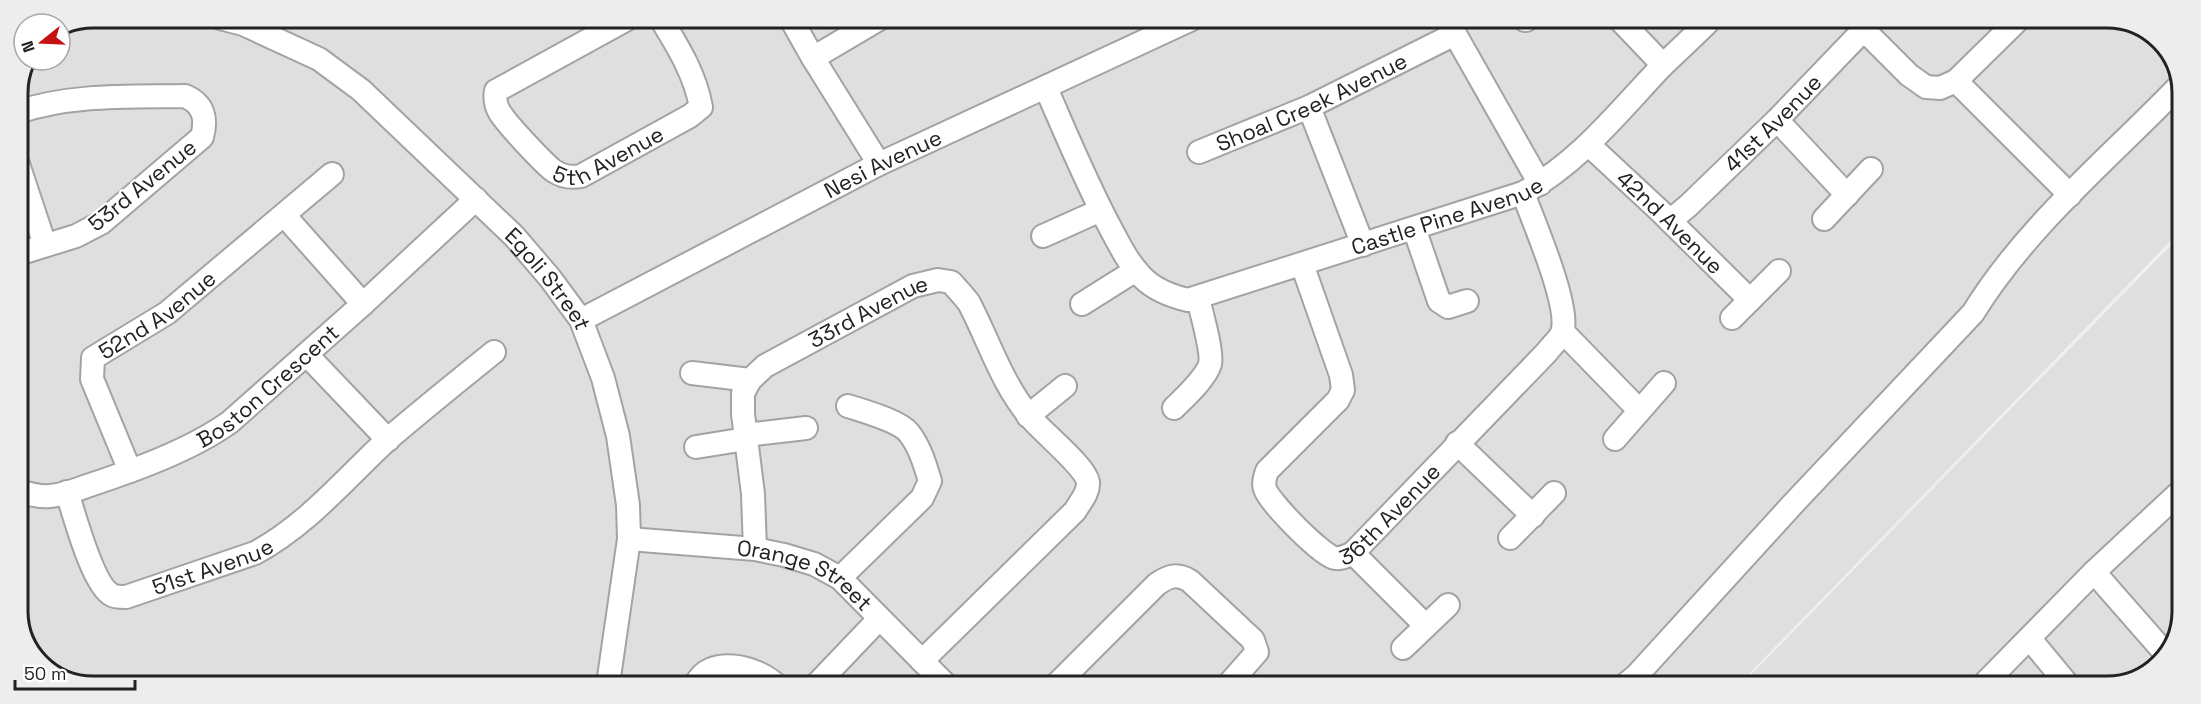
<svg xmlns="http://www.w3.org/2000/svg" width="2201" height="704" font-family="'Space Grotesk',sans-serif">
<rect width="100%" height="100%" fill="#f1efe9"/>
<!-- residential -->
<path fill="#e0dfdf" d="M 93,18 L 2128,21 L 2167,47 L 2183,88 L 2182,229 L 1737,686 L 73,683 L 34,657 L 18,616 L 18,93 L 32,60 L 60,60 L 60,32 Z
M 2182,234 L 2180,631 L 2154,670 L 2108,686 L 1740,686 Z"/>
<g fill="none" stroke-linecap="round" stroke-linejoin="round">
<!-- minor casing -->
<g stroke="#a3a3a3" stroke-width="26">
<g id="minor">
<path id="s1" d="M 220,18 L 243,24 L 319,59 L 361,90 L 514,236 L 550,278 L 581,320 L 603,378 L 618,436 L 628,505 L 629,539 L 608,684"/>
<path id="s2" d="M 627,19 L 496,91 C 494,100 497,110 503,117 C 510,127 545,165 554,171 C 563,177 571,178 581,176 L 690,116 L 701,107 C 695,74 678,47 661,19"/>
<path d="M 791,19 L 813,58 L 879,164"/>
<path d="M 1447,20 L 1540,184"/>
<path d="M 1525,20 L 1526,20"/>
<path d="M 1620,20 L 1663,65"/>
<path d="M 1865,31 L 1909,75 L 1926,87 L 1940,88 L 1956,81 L 2017,21"/>
<path d="M 813,58 L 879,19"/>
<path d="M 1956,81 L 2070,195"/>
<path id="s3" d="M 1046,88 C 1067,136 1087,185 1112,231 C 1121,248 1129,264 1143,278 C 1155,290 1171,296 1188,300 L 1523,193 C 1580,162 1619,111 1663,65 C 1679,50 1695,35 1710,20"/>
<path d="M 1309,107 L 1363,245"/>
<path d="M 18,112 C 72,94 129,97 185,96 C 204,104 207,119 202,137 L 101,223 L 76,236 L 18,254"/>
<path d="M 1777,120 L 1847,195"/>
<path id="s4" d="M 1589,145 L 1660,211 L 1750,300"/>
<path id="s5" d="M 1199,152 L 1309,107 L 1455,34"/>
<path d="M 18,164 L 45,245"/>
<path d="M 284,215 L 363,304"/>
<path d="M 1824,219 L 1871,169"/>
<path id="s6" d="M 1670,221 L 1689,205 L 1777,120 L 1873,20"/>
<path d="M 1414,228 L 1439,301 L 1448,307 L 1467,301"/>
<path d="M 1043,236 L 1101,210"/>
<path id="s7" d="M 1302,264 L 1341,375 L 1343,390 L 1338,400 L 1267,471 C 1265,477 1263,483 1265,489 C 1270,503 1322,556 1335,558 C 1341,559 1347,556 1353,553 L 1547,352 C 1552,345 1562,337 1563,329 C 1568,301 1534,223 1523,193"/>
<path d="M 1082,304 L 1136,270"/>
<path d="M 1732,318 L 1779,271"/>
<path id="s8" d="M 581,320 L 879,164 L 1192,19"/>
<path d="M 1563,332 L 1639,410"/>
<path d="M 307,355 L 388,440"/>
<path d="M 692,373 L 750,380"/>
<path d="M 1174,408 C 1185,397 1206,378 1210,364 C 1213,352 1201,312 1198,298"/>
<path d="M 1028,416 L 1065,386"/>
<path d="M 746,435 L 806,428"/>
<path d="M 1615,439 L 1664,383"/>
<path d="M 1457,443 L 1533,516"/>
<path d="M 696,447 L 746,439"/>
<path id="s9" d="M 130,471 L 92,379 L 93,358 L 167,313 L 332,174"/>
<path id="s10" d="M 18,491 C 29,494 39,497 50,496 C 64,495 78,489 90,485 C 135,470 191,450 230,422 L 363,304 L 476,199"/>
<path id="s11" d="M 67,492 C 74,514 93,586 112,595 C 115,597 122,597 126,597 L 255,553 C 306,526 345,479 387,440 C 422,410 458,381 494,352"/>
<path d="M 1510,538 L 1554,493"/>
<path id="s12" d="M 629,539 L 755,549 L 784,555 L 814,564 L 840,578 L 945,684"/>
<path id="s13" d="M 755,549 L 753,494 L 743,414 L 743,393 L 750,380 L 765,366 L 913,286 L 938,280 L 951,282 C 957,289 964,296 969,303 C 989,341 1002,384 1030,417 C 1042,432 1085,466 1088,482 C 1089,493 1080,502 1075,511 L 922,661"/>
<path d="M 1353,553 L 1426,626"/>
<path d="M 2094,572 L 2165,653"/>
<path d="M 840,578 L 922,498 L 930,481 C 925,465 920,447 909,433 C 900,421 863,411 848,406"/>
<path d="M 2030,639 L 2069,686"/>
<path d="M 1403,648 L 1448,605"/>
<path d="M 696,684 C 710,655 755,666 775,684"/>
<path d="M 817,684 L 879,619"/>
<path d="M 1056,685 L 1157,584 C 1169,576 1177,573 1190,581 L 1253,640 L 1257,652 L 1228,685"/>
<path d="M 1625,685 L 1637,675 L 1792,505 L 1973,313 C 2028,224 2110,158 2181,84"/>
<path d="M 1982,686 L 2094,572 L 2181,491"/>
</g>
</g>
<!-- minor -->
<use href="#minor" stroke="#fff" stroke-width="22"/>
</g>
<g text-anchor="middle" dominant-baseline="central" stroke-width="4.5" stroke-linejoin="round" paint-order="stroke">
<!-- street labels -->
<g font-size="22" fill="#222" stroke="#fff">
<text stroke="none"><textPath href="#s5" startOffset="123">Shoal Creek Avenue</textPath></text>
<text stroke="none"><textPath href="#s6" startOffset="142">41st Avenue</textPath></text>
<text stroke="none"><textPath href="#s2" startOffset="312">5th Avenue</textPath></text>
<text stroke="none"><textPath href="#s8" startOffset="340">Nesi Avenue</textPath></text>
<text transform="translate(142 185) rotate(-39)">53rd Avenue</text>
<text stroke="none"><textPath href="#s3" startOffset="537">Castle Pine Avenue</textPath></text>
<text stroke="none"><textPath href="#s4" startOffset="112">42nd Avenue</textPath></text>
<text stroke="none"><textPath href="#s1" startOffset="426">Egoli Street</textPath></text>
<text stroke="none"><textPath href="#s13" startOffset="309">33rd Avenue</textPath></text>
<text stroke="none"><textPath href="#s9" startOffset="198">52nd Avenue</textPath></text>
<text stroke="none"><textPath href="#s10" startOffset="280">Boston Crescent</textPath></text>
<text stroke="none"><textPath href="#s7" startOffset="434">36th Avenue</textPath></text>
<text stroke="none"><textPath href="#s11" startOffset="220">51st Avenue</textPath></text>
<text stroke="none"><textPath href="#s12" startOffset="183">Orange Street</textPath></text>
</g>
</g>
<!-- crop -->
<path d="M0 0H2201V704H0ZM93 28H2107A65 65 0 0 1 2172 93V611A65 65 0 0 1 2107 676H93A65 65 0 0 1 28 611V93A65 65 0 0 1 93 28Z" fill="#ededed" fill-rule="evenodd"/>
<path fill="none" stroke="#222" stroke-width="3" d="M93 28H2107A65 65 0 0 1 2172 93V611A65 65 0 0 1 2107 676H93A65 65 0 0 1 28 611V93A65 65 0 0 1 93 28Z"/>
<!-- north arrow -->
<g transform="translate(42 42) rotate(252)"><circle r="28" fill="#ffffff" stroke="#a7a7a7" stroke-width="1.5"/>
<path d="M0-4.5L10 22L0 15L-10 22Z" fill="#c31211"/>
<text y="-9" font-size="16" font-weight="bold" text-anchor="middle" fill="#222222">N</text>
</g>
<!-- scale -->
<path d="M15 680v9h120v-9" fill="none" stroke="#222222" stroke-width="3"/>
<text x="24" y="680" font-size="18" fill="#222222" stroke="#ffffff" stroke-width="4.5" paint-order="stroke">50 m</text>
</svg>
